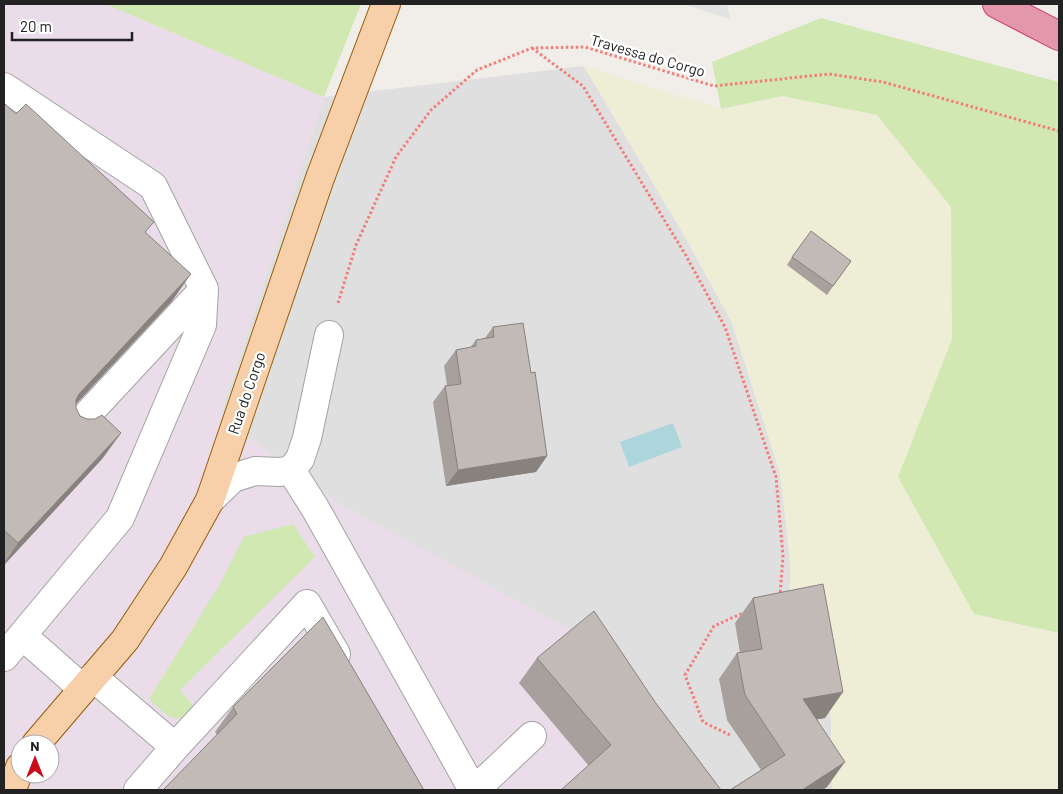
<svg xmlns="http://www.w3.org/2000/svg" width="1063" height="794" font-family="Barlow,sans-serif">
<rect width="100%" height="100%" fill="#f1eee9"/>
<!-- residential -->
<path fill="#e0dfdf" d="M 584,66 L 688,242 L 732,323 L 780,473 L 790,559 L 790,602 L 811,605 L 831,720 L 832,790 L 688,790 L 336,502 L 220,416 L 324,97 Z"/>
<!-- industrial -->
<path fill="#eadce8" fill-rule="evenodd" d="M 4,4 L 105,4 L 324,97 L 220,416 L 336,502 L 575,632 L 688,790 L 4,790 ZM 20,744 L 50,744 L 50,774 L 20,774 Z"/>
<!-- farmland -->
<path fill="#eeeed6" d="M 584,66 L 721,109 L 782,96 L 877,115 L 951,207 L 952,339 L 898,477 L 974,614 L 1059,633 L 1059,790 L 832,790 L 831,720 L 811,605 L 790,602 L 790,559 L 780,473 L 732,323 L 688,242 Z"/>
<!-- grass -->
<path fill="#d1e8b3" d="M 105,4 L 361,4 L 324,97 Z
M 821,18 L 1059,82 L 1059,633 L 974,614 L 898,477 L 952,339 L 951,207 L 877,115 L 782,96 L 721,109 L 712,62 Z
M 293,524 L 315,557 L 180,690 L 199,712 C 171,724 170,718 149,699 L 220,584 L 244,537 Z"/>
<!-- parking -->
<path fill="#e2e2e2" d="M 683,4 L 727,4 L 730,19 Z"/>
<!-- water -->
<path fill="#add5dc" d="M 673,423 L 682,447 L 629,467 L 620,442 Z"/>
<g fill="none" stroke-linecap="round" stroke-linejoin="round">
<!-- minor casing -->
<g stroke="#a3a3a3" stroke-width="30">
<path id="minor" d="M 4,87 L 153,186 L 204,289 L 202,325 L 120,518 L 4,657
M 72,431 L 204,289
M 291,470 L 315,508 L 473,790
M 210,500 L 233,478 L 255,471 L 280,472 L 291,470 L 300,459 L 307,438 L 329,335
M 23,636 L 83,689
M 93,677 L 175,747
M 138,790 L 175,747 L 307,604 L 336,654
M 475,790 L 532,736"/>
</g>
<!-- major casing -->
<g stroke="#975d09" stroke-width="30">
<path id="major" d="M 36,744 L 125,640 L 173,567 L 210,500 L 320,178 L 386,4
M 12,790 L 20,767"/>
</g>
<!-- highway casing -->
<g stroke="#d23476" stroke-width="30">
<path id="highway" d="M 997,4 L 1059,36"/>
</g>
<!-- path -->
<path stroke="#f27d79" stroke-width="3" stroke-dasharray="2.5 2.5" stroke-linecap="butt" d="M 532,48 L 583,86 L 685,254 L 725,327 L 776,477 L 783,556 L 780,596
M 338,303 L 356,245 L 396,157 L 431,110 L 477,70 L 532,48 L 585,47 L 714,86 L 829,74 L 883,82 L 1059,131
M 730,735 L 703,722 L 685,675 L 714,626 L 743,613"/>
<!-- minor -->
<use href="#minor" stroke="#fff" stroke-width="28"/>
<!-- major -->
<use href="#major" stroke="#f7cfa9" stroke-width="28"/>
<!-- highway -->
<use href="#highway" stroke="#e397ab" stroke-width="28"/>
</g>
<!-- wall -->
<path fill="#a7a09d" d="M 4,103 L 146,233 L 172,301 L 76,404 L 76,408 L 80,416 L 87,419 L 121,433 L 102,459 L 4,565 Z
M 792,257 L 851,261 L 827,295 L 787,265 Z
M 493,327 L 531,373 L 547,456 L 536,472 L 446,486 L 433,402 L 445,386 L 447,385 L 444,366 L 456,350 L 470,348 L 476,340 L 485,338 Z
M 753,598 L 825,718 L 817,719 L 827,787 L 761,770 L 727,720 L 719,679 L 737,653 L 740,653 L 735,623 Z
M 537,658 L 655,702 L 721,790 L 589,766 L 519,683 Z
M 233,707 L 424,790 L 217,735 L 215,732 Z"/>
<!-- shaded-wall -->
<path fill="#88827f" d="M 191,274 L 172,301 L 60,421 L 79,394 Z
M 121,433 L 102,459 L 4,565 L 4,564 L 18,543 Z
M 547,456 L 536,472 L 446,486 L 458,470 Z
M 843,692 L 825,718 L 785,725 L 803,699 Z
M 845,762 L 827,787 L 823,790 L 802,790 Z"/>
<!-- building -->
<path fill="#c2bab6" stroke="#88827f" d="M 4,103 L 16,114 L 26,104 L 154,222 L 145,232 L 191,274 L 79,394 L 76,400 L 76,408 L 80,416 L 87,419 L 95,419 L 102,415 L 121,433 L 18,543 L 4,530 Z
M 811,231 L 851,261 L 833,286 L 792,257 Z
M 523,323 L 531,373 L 535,372 L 547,456 L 458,470 L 445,386 L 461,384 L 456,350 L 476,346 L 476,340 L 494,337 L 493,327 Z
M 823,584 L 843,692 L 803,699 L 845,762 L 802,790 L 730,790 L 785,755 L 745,695 L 737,653 L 762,649 L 753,598 Z
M 594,611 L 655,702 L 721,790 L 561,790 L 611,745 L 537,658 Z
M 323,617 L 424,790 L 163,790 L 237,714 L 233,707 Z"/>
<g text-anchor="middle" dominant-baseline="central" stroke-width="4.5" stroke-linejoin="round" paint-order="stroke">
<!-- street labels -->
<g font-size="15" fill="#222" stroke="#fff">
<text transform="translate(648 55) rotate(16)">Travessa do Corgo</text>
<text transform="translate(246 393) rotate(-71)">Rua do Corgo</text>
</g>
</g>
<!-- border -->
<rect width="1063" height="794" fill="none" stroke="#222222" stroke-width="10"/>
<!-- north arrow -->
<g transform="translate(35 759)"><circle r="24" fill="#ffffff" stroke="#a7a7a7"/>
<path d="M0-4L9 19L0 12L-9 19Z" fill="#c80c1a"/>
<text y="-8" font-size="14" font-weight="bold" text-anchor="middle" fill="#222222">N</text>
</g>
<!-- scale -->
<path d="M12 32v8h120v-8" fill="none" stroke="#222222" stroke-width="2.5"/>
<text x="20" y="32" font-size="15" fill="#222222" stroke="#ffffff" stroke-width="4" paint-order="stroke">20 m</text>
</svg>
